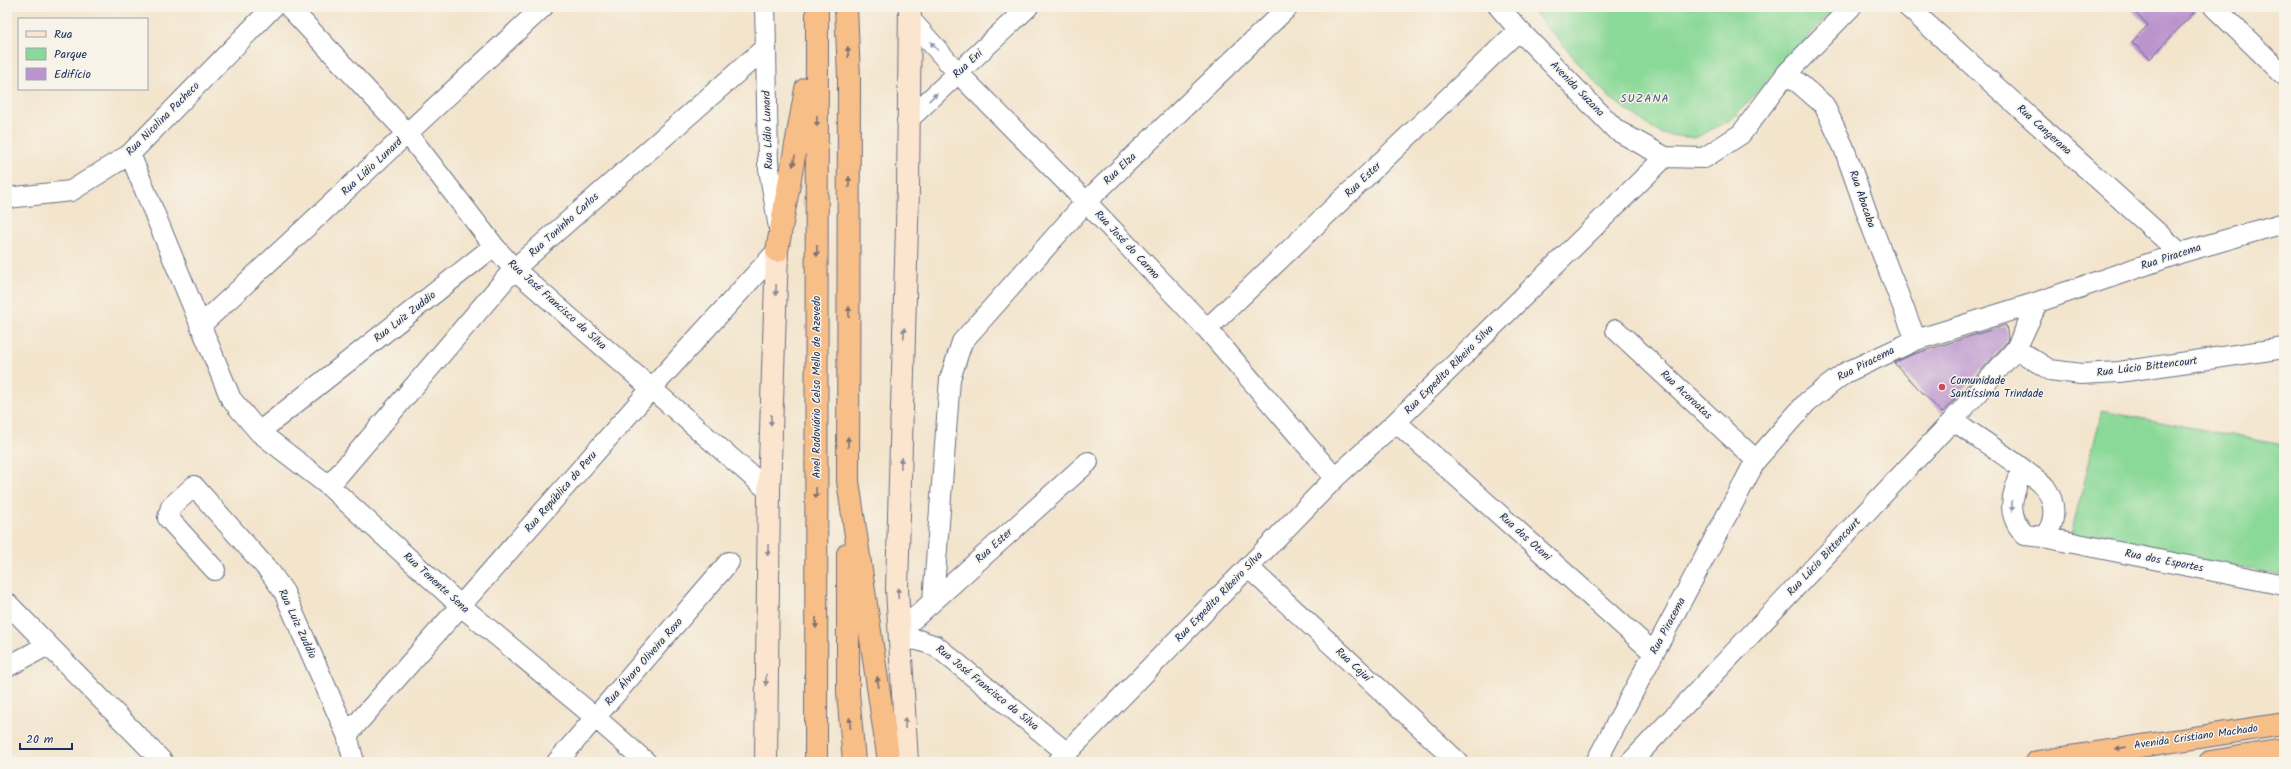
<svg xmlns="http://www.w3.org/2000/svg" width="2291" height="769" font-family="Kalam,sans-serif">
<rect width="100%" height="100%" fill="#f7f3e8"/>
<filter id="ink" filterUnits="userSpaceOnUse"><feTurbulence type="fractalNoise" baseFrequency=".025" numOctaves="2"/><feDisplacementMap in="SourceGraphic" scale="8" xChannelSelector="R" yChannelSelector="G"/><feConvolveMatrix kernelMatrix="1 2 1 2 8 2 1 2 1" color-interpolation-filters="sRGB"/></filter>
<filter id="wash" filterUnits="userSpaceOnUse"><feTurbulence type="fractalNoise" baseFrequency=".012" numOctaves="4" result="noise"/><feDisplacementMap in="SourceGraphic" scale="16" xChannelSelector="R" yChannelSelector="G"/><feGaussianBlur stdDeviation="0.9" result="paint"/><feColorMatrix in="noise" values="0 0 0 0 0 0 0 0 0 0 0 0 0 0 0 0 0 1.4 0 .05"/><feComposite in="paint" operator="in"/></filter>
<g filter="url(#wash)">
<rect width="100%" height="100%" fill="#f3e4cc"/>
<!-- green -->
<path fill="#8bd998" stroke="#53847b" d="M 1529,7 L 1836,7 L 1732,119 L 1695,138 L 1661,134 L 1609,97 Z
M 2102,411 L 2284,445 L 2284,575 L 2070,539 Z"/>
<g id="blocks">
<!-- building -->
<path fill="#bb94ce" d="M 2129,7 L 2199,7 L 2150,59 L 2132,42 L 2148,25 Z
M 2006,325 L 2008,338 L 2006,343 L 1942,413 L 1894,363 L 1911,355 Z"/>
</g>
</g>
<g filter="url(#ink)">
<use href="#blocks" fill-opacity="0" stroke="#676e84" stroke-width="1"/>
<g fill="none" stroke-linecap="round" stroke-linejoin="round">
<!-- street casing -->
<g stroke="#676e84" stroke-width="22">
<path id="street" d="M 289,7 L 408,134 L 494,246 L 514,269 L 769,491
M 1499,7 L 1519,30 L 1616,130 L 1665,157
M 1908,7 L 2180,253
M 2214,7 L 2284,75
M 910,19 L 958,73 L 1086,202 L 1207,329 L 1335,478
M 766,47 L 768,163 L 779,228
M 1787,73 L 1824,105 L 1844,148 L 1873,230 L 1916,340
M 907,121 L 1028,7
M 130,154 L 231,399 L 259,432 L 329,486 L 461,606 L 596,718 L 646,762
M 7,198 L 71,191 L 130,154 L 273,7
M 200,326 L 543,7
M 1207,329 L 1519,30
M 1616,330 L 1756,460
M 2016,349 L 2050,370 L 2081,374 L 2119,372 L 2284,348
M 1953,420 C 1978,438 2004,454 2028,473 C 2033,477 2041,482 2045,487 C 2056,502 2057,524 2043,537 L 2025,535 C 2004,512 2013,495 2022,469
M 1396,422 L 1654,653
M 259,432 L 494,246
M 329,486 L 514,269 L 766,47 L 765,7
M 2043,537 L 2284,585
M 1248,567 L 1458,762
M 215,570 L 168,518 L 171,507 L 194,486 L 270,572 L 284,592 L 347,735 L 354,762
M 933,601 L 950,379 L 962,342 L 1086,202 L 1288,7
M 7,603 L 163,762
M 900,631 L 1088,462
M 901,639 L 918,640 L 936,646 L 1067,753
M 7,667 L 48,645
M 347,735 L 651,389 L 777,251
M 557,762 L 729,562
M 1058,762 L 1335,478 L 1396,422 L 1665,157 L 1704,158 L 1741,134 L 1787,73 L 1851,7
M 1596,762 L 1756,460 L 1807,402 L 1845,373 L 1916,340 L 2038,302 L 2180,253 L 2284,223
M 1631,762 L 1953,420 L 2016,349 L 2038,302"/>
</g>
<!-- secondary casing -->
<g stroke="#676e84" stroke-width="24">
<path id="secondary" d="M 766,762 L 769,491 L 777,251
M 907,762 L 897,589 L 908,189 L 910,7"/>
</g>
<!-- highway casing -->
<g stroke="#676e84" stroke-width="24">
<path id="highway" d="M 846,7 L 849,77 L 848,481 L 889,762
M 777,251 L 806,89
M 848,554 L 848,692 L 854,762
M 816,762 L 817,12
M 2037,762 L 2284,724
M 2210,762 L 2284,750"/>
</g>
<!-- street -->
<use href="#street" stroke="#fff" stroke-width="20"/>
<!-- secondary -->
<use href="#secondary" stroke="#fce5cf" stroke-width="22"/>
<!-- highway -->
<use href="#highway" stroke="#f7be87" stroke-width="22"/>
</g>
<!-- one-way arrows -->
<defs><path id="oneway-solid" d="M-6-.8H1V-3.2L6.5 0L1 3.2V.8H-6Z"/></defs>
<g fill="#8d97ae">
<use href="#oneway-solid" transform="translate(934 46) rotate(-131)"/>
<use href="#oneway-solid" transform="translate(933 97) rotate(-43)"/>
<use href="#oneway-solid" transform="translate(2012 506) rotate(89)"/>
</g>
<g fill="#7e6f70">
<use href="#oneway-solid" transform="translate(848 52) rotate(-92)"/>
<use href="#oneway-solid" transform="translate(817 121) rotate(90)"/>
<use href="#oneway-solid" transform="translate(794 161) rotate(101)"/>
<use href="#oneway-solid" transform="translate(849 182) rotate(-90)"/>
<use href="#oneway-solid" transform="translate(817 251) rotate(90)"/>
<use href="#oneway-solid" transform="translate(849 312) rotate(-90)"/>
<use href="#oneway-solid" transform="translate(848 442) rotate(-90)"/>
<use href="#oneway-solid" transform="translate(816 493) rotate(90)"/>
<use href="#oneway-solid" transform="translate(816 623) rotate(90)"/>
<use href="#oneway-solid" transform="translate(878 682) rotate(-98)"/>
<use href="#oneway-solid" transform="translate(850 723) rotate(-95)"/>
<use href="#oneway-solid" transform="translate(2121 748) rotate(171)"/>
</g>
<g fill="#8c8a96">
<use href="#oneway-solid" transform="translate(776 290) rotate(92)"/>
<use href="#oneway-solid" transform="translate(904 333) rotate(-88)"/>
<use href="#oneway-solid" transform="translate(771 420) rotate(92)"/>
<use href="#oneway-solid" transform="translate(901 463) rotate(-88)"/>
<use href="#oneway-solid" transform="translate(768 550) rotate(91)"/>
<use href="#oneway-solid" transform="translate(898 593) rotate(-93)"/>
<use href="#oneway-solid" transform="translate(766 680) rotate(91)"/>
<use href="#oneway-solid" transform="translate(905 723) rotate(-92)"/>
</g>
</g>
<!-- markers -->
<circle fill="#d1495b" stroke="#f7f3e8" stroke-width="1.5" cx="1942" cy="387" r="4"/>
<g text-anchor="middle" dominant-baseline="central" stroke-width="3" stroke-linejoin="round" paint-order="stroke">
<!-- street labels -->
<g font-size="11" fill="#1b2f5e" stroke="#f7f3e8">
<text transform="translate(968 64) rotate(-43)">Rua Eni</text>
<text transform="translate(1577 89) rotate(46)">Avenida Suzana</text>
<text transform="translate(163 119) rotate(-45)">Rua Nicolina Pacheco</text>
<text transform="translate(768 130) rotate(-92)">Rua Lídio Lunard</text>
<text transform="translate(2044 130) rotate(42)">Rua Cangerana</text>
<text transform="translate(372 167) rotate(-43)">Rua Lídio Lunard</text>
<text transform="translate(1120 169) rotate(-44)">Rua Elza</text>
<text transform="translate(1363 180) rotate(-44)">Rua Ester</text>
<text transform="translate(1862 199) rotate(71)">Rua Abacaba</text>
<text transform="translate(564 225) rotate(-42)">Rua Toninho Carlos</text>
<text transform="translate(1127 245) rotate(47)">Rua José do Carmo</text>
<text transform="translate(2171 257) rotate(-18)">Rua Piracema</text>
<text transform="translate(557 305) rotate(42)">Rua José Francisco da Silva</text>
<text transform="translate(405 317) rotate(-38)">Rua Luiz Zuddio</text>
<text transform="translate(1866 364) rotate(-27)">Rua Piracema</text>
<text transform="translate(2147 367) rotate(-7)">Rua Lúcio Bittencourt</text>
<text transform="translate(1449 370) rotate(-45)">Rua Expedito Ribeiro Silva</text>
<text transform="translate(817 387) rotate(-90)">Anel Rodoviário Celso Mello de Azevedo</text>
<text transform="translate(1686 395) rotate(43)">Rua Acoroatas</text>
<text transform="translate(561 492) rotate(-49)">Rua República do Peru</text>
<text transform="translate(1525 537) rotate(42)">Rua dos Otoni</text>
<text transform="translate(994 546) rotate(-42)">Rua Ester</text>
<text transform="translate(1824 557) rotate(-47)">Rua Lúcio Bittencourt</text>
<text transform="translate(2164 561) rotate(11)">Rua dos Esportes</text>
<text transform="translate(436 583) rotate(42)">Rua Tenente Sena</text>
<text transform="translate(1219 597) rotate(-46)">Rua Expedito Ribeiro Silva</text>
<text transform="translate(297 624) rotate(65)">Rua Luiz Zuddio</text>
<text transform="translate(1668 626) rotate(-62)">Rua Piracema</text>
<text transform="translate(644 662) rotate(-49)">Rua Álvaro Oliveira Roxo</text>
<text transform="translate(1353 665) rotate(43)">Rua Cajuí</text>
<text transform="translate(987 688) rotate(39)">Rua José Francisco da Silva</text>
<text transform="translate(2196 737) rotate(-8)">Avenida Cristiano Machado</text>
</g>
<!-- poi labels -->
<g font-size="11" fill="#1b2f5e" stroke="#f7f3e8" text-anchor="start">
<text x="1950" y="381">Comunidade<tspan x="1950" dy="13">Santíssima Trindade</tspan></text>
</g>
<!-- neighbourhood labels -->
<g font-size="12" letter-spacing="1" fill="#535285" stroke="#f7f3e8">
<text x="1645" y="98">SUZANA</text>
</g>
</g>
<!-- margin -->
<rect width="2291" height="769" fill="none" stroke="#f7f3e8" stroke-width="24"/>
<!-- legend -->
<rect x="18" y="18" width="130" height="72" fill="#f7f3e8" stroke="#9fa5b1"/>
<rect x="26" y="31" width="20" height="6" fill="#fce5cf" stroke="#9fa5b1"/>
<text x="54" y="38" font-size="12" fill="#1b2f5e">Rua</text>
<rect x="26" y="48" width="20" height="12" fill="#8bd998" stroke="#9fa5b1"/>
<text x="54" y="58" font-size="12" fill="#1b2f5e">Parque</text>
<rect x="26" y="68" width="20" height="12" fill="#bb94ce" stroke="#9fa5b1"/>
<text x="54" y="78" font-size="12" fill="#1b2f5e">Edifício</text>
<!-- scale -->
<path d="M20 743v6h52v-6" fill="none" stroke="#1b2f5e" stroke-width="2"/>
<text x="26" y="743" font-size="12" fill="#1b2f5e" stroke="#f7f3e8" stroke-width="3" paint-order="stroke">20 m</text>
</svg>
